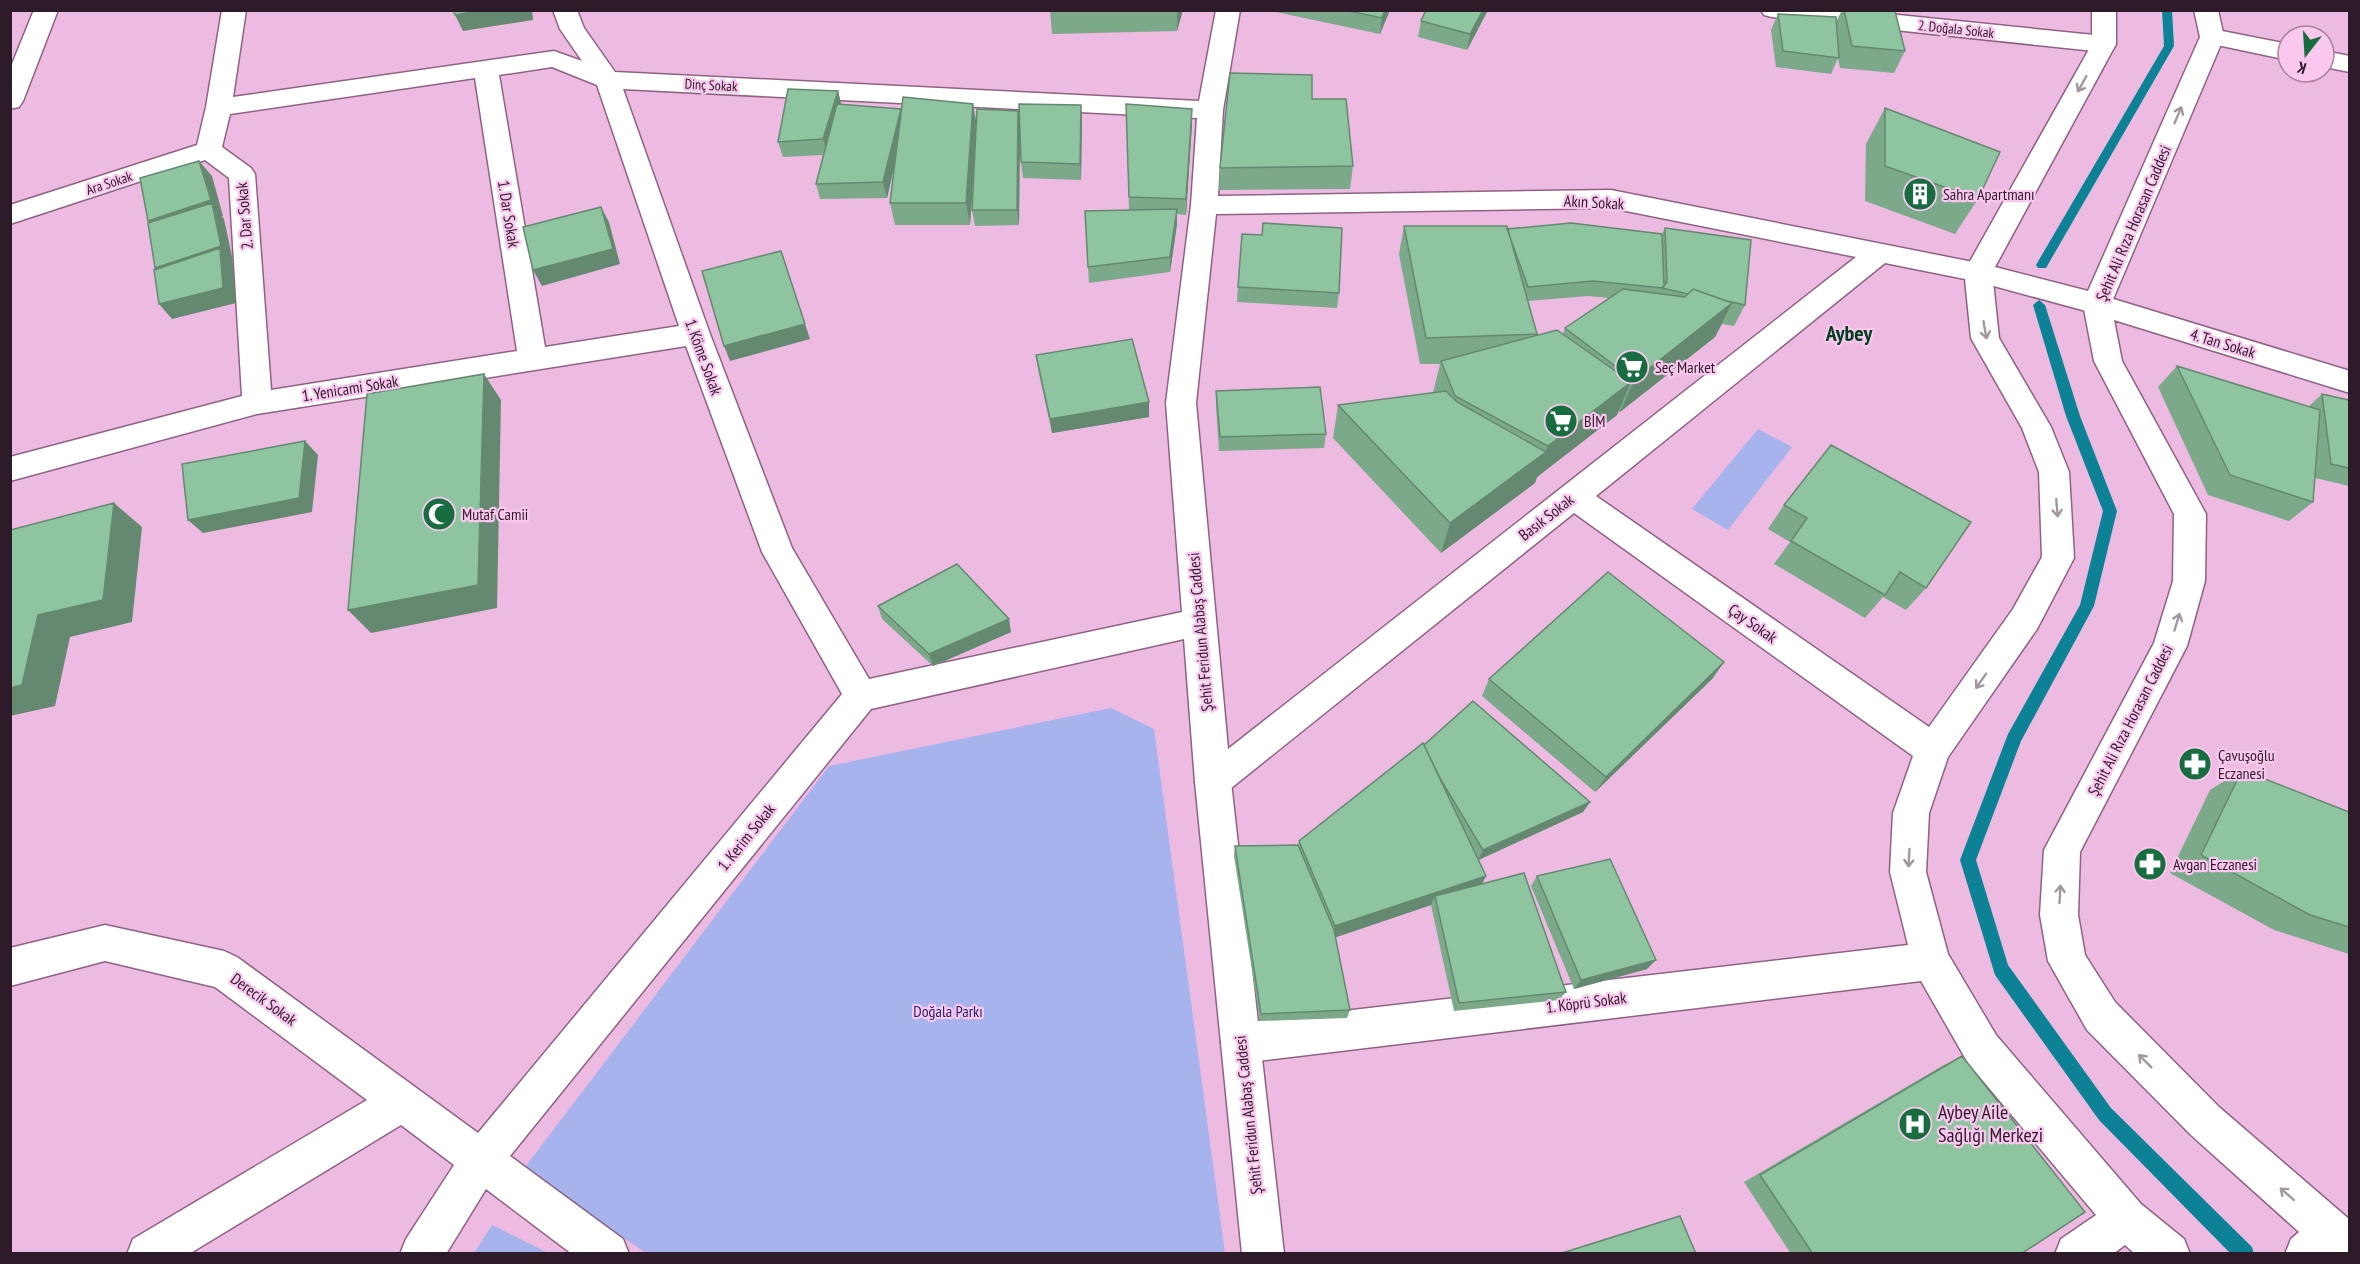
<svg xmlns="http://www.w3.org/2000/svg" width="2360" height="1264" font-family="'PT Sans Narrow',sans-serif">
<rect width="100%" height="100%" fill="#edbbe1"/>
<!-- green -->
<path fill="#a6b3ed" d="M 1758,429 L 1792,447 L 1728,530 L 1692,509 Z
M 1111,708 L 1154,729 L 1225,1253 L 646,1253 L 523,1170 L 829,766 Z
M 492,1225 L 548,1253 L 474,1253 Z"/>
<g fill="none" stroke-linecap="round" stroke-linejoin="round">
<!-- stream -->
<path fill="#0d8297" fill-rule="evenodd" d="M 2162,10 L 2172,10 L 2174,46 L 2046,268 L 2038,268 L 2036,265 L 2164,46 Z
M 2039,300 L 2045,305 L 2080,416 L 2117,511 L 2094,606 L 2021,741 L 1976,860 L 2008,965 L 2111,1108 L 2252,1247 L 2254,1254 L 2231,1254 L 2099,1120 L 1995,975 L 1960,860 L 2008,734 L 2080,605 L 2103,511 L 2066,416 L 2033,305 Z"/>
<!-- street casing -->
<g stroke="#8f6285" stroke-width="3">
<path id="street" d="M 34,10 L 58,10 L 23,101 L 19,107 L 10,109 L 10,69 Z
M 222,10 L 246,10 L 233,97 L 554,51 L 582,61 L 560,29 L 553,10 L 577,10 L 584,28 L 615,72 L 1199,101 L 1216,10 L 1240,10 L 1223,110 L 1218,196 L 1611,190 L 1988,265 L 1992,272 L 1999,338 L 2051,427 L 2069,472 L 2074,558 L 2037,629 L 1948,757 L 1929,813 L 1926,872 L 1948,954 L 1996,1035 L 2141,1204 L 2184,1239 L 2190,1254 L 2135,1254 L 2125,1245 L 2113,1254 L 2055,1254 L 2061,1239 L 2096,1215 L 1968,1063 L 1921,981 L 1241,1063 L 1227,1057 L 1221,1043 L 1227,1029 L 1241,1023 L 1908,945 L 1890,872 L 1893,813 L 1913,756 L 1574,513 L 1225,793 L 1213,798 L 1201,793 L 1195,782 L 1184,639 L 871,709 L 510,1156 L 623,1239 L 629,1254 L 572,1254 L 486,1189 L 446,1254 L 400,1254 L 406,1239 L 454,1165 L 401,1125 L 189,1254 L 127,1254 L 133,1239 L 367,1100 L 215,987 L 105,961 L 10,986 L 10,948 L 105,925 L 224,951 L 237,957 L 478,1133 L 842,694 L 762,552 L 686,346 L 257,414 L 10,481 L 10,457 L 242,396 L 229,178 L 205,160 L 10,224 L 10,205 L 197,145 L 206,107 ZM 552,67 L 597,85 L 679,326 L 545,347 L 499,75 ZM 475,78 L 517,351 L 271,390 L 255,174 L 251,168 L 222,147 L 230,114 ZM 623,89 L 1197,118 L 1191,205 L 1166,403 L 1182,612 L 869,679 L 792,548 L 710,334 ZM 1611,208 L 1856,257 L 1228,749 L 1196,403 L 1216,214 ZM 1885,263 L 1965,279 L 1971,338 L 2022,428 L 2039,472 L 2042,557 L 2013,609 L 1929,727 L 1596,496 Z
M 1761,10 L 1849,10 L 2104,36 L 2113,39 L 2116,44 L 2113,49 L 2104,52 L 1772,17 L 1764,15 Z
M 2212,29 L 2288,44 L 2288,60 L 2203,42 L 2200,37 L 2203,32 Z
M 2324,51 L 2350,56 L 2350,72 L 2324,67 Z
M 2097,294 L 2350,371 L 2350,393 L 2114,320 L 2122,361 L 2206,514 L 2205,581 L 2187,646 L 2080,852 L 2078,915 L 2085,955 L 2115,1002 L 2219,1107 L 2350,1220 L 2350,1254 L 2285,1254 L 2291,1239 L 2299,1232 L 2191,1135 L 2087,1030 L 2048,961 L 2040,915 L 2044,850 L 2154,643 L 2173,581 L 2174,514 L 2094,361 L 2083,304 L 2087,297 Z"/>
</g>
<!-- secondary casing -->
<g stroke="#8f6285" stroke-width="3">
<path id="secondary" d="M 2092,10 L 2116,10 L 2116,44 L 1995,267 L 2088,291 L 2200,37 L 2194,10 L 2218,10 L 2224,37 L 2111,304 L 2107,311 L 2097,314 L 1968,279 L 1964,272 L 2092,44 Z
M 1213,766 L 1225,771 L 1231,782 L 1284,1254 L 1242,1254 L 1195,782 L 1201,771 Z"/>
</g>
<!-- street -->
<use href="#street" fill="#fff" fill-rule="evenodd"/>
<!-- secondary -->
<use href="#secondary" fill="#fff" fill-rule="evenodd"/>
</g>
<!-- wall -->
<path fill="#7ba98a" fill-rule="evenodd" d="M 1050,10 L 1183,10 L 1177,31 L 1052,34 Z
M 1266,10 L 1390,10 L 1380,34 Z
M 1488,10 L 1467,50 L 1418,37 L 1421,21 Z
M 1842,10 L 1887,10 L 1905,51 L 1894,73 L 1840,68 L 1838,58 L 1831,74 L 1776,67 L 1771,30 L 1778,14 L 1836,22 Z
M 838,91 L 841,104 L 976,123 L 1018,111 L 1020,127 L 1019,225 L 975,226 L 972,210 L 974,162 L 970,225 L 895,225 L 890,203 L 894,166 L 887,198 L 820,199 L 816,184 L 823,155 L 783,157 L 778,142 Z
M 1312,99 L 1353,166 L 1350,189 L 1219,190 L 1220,168 Z
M 1126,104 L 1192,124 L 1186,215 L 1177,214 L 1177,224 L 1170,272 L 1089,283 L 1088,267 L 1129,210 Z
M 1885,108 L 1978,199 L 1955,234 L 1865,201 L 1866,144 Z
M 1082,121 L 1081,180 L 1023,178 L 1021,162 Z
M 1404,226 L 1508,229 L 1662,234 L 1665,228 L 1745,305 L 1734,326 L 1722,324 L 1715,337 L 1620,412 L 1618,411 L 1617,415 L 1537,477 L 1535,483 L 1441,553 L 1333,438 L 1338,405 L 1433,393 L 1440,364 L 1420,364 L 1399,254 ZM 1588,296 L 1609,298 L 1565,328 L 1563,334 L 1536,336 L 1537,334 L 1528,301 Z
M 1238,287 L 1339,293 L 1337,308 L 1237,302 Z
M 1036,355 L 1149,417 L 1052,433 L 1038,369 Z
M 2177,366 L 2308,407 L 2322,394 L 2349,400 L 2349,486 L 2315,478 L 2313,502 L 2289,521 L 2208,495 L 2158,387 Z
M 1216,391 L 1326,434 L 1324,448 L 1219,451 L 1216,405 Z
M 1784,505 L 1926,588 L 1906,610 L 1883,597 L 1865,618 L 1774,564 L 1790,542 L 1768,529 Z
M 878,606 L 1011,632 L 933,666 L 882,619 Z
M 1724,662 L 1712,679 L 1595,792 L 1482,696 L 1489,679 Z
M 1424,745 L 1590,802 L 1583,812 L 1479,860 L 1486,876 L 1482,884 L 1566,992 L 1559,1000 L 1454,1011 L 1431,905 L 1335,937 L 1350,1010 L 1347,1018 L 1260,1021 L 1234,856 L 1235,846 L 1298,845 L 1299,841 Z
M 2242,770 L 2349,812 L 2349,954 L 2274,930 L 2170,873 L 2210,790 Z
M 1537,876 L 1647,969 L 1574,989 L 1531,886 Z
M 1962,1056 L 2021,1254 L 1791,1254 L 1744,1182 L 1942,1066 Z"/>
<!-- shaded-wall -->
<path fill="#648970" d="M 484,10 L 532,10 L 533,20 L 463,31 L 455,15 Z
M 1177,10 L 1183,10 L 1177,31 Z
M 1385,10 L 1390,10 L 1380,34 L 1382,18 Z
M 1483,10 L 1488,10 L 1467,50 L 1470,34 Z
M 838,91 L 842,107 L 828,155 L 823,139 Z
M 973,104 L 977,126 L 970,225 L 966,203 Z
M 1081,105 L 1082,121 L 1081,180 L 1080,164 Z
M 901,109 L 904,124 L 887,198 L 883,182 Z
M 1192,109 L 1192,124 L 1186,215 L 1186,199 Z
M 1018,111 L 1020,127 L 1019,225 L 1017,210 Z
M 199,161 L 212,176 L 223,216 L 222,216 L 224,219 L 233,261 L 232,262 L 233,263 L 236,303 L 172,319 L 159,304 L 168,283 L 155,268 L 161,236 L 148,221 Z
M 601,207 L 609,222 L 620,264 L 542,286 L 533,270 Z
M 1177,209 L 1177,224 L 1170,272 L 1170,257 Z
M 781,251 L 810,339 L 730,361 L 724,346 Z
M 1732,303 L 1715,337 L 1620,412 L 1634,380 Z
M 484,374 L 501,400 L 497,608 L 371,633 L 348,610 Z
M 1631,382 L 1617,415 L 1537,477 L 1535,483 L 1441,553 L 1450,523 L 1545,453 L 1548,446 Z
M 1149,402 L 1149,417 L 1052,433 L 1050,419 Z
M 305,441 L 318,455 L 312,512 L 203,533 L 188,520 Z
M 114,503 L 142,527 L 132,622 L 70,637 L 55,706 L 10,716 L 10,688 L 38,615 Z
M 1009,619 L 1011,632 L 933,666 L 929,654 Z
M 1724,662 L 1712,679 L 1595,792 L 1606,777 Z
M 1590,802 L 1583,812 L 1478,860 L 1483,850 Z
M 1486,876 L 1479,889 L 1435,896 L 1431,905 L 1331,939 L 1335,926 Z
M 1656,960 L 1647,969 L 1574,989 L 1581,980 Z"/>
<!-- building -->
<path fill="#8fc4a0" stroke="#648970" stroke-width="1.5" d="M 453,10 L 484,10 L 455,15 Z
M 1344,10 L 1385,10 L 1382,18 Z
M 1426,10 L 1483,10 L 1470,34 L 1421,21 Z
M 1844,10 L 1895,11 L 1905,51 L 1852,46 Z
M 1778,14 L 1836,17 L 1839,58 L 1783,51 Z
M 1230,73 L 1312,75 L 1312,99 L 1346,99 L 1353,166 L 1220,168 Z
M 788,89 L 838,91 L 823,139 L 778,142 Z
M 903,97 L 973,104 L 966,203 L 890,203 Z
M 837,104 L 901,109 L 883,182 L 816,184 Z
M 1019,104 L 1081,105 L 1080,164 L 1021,162 Z
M 1126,104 L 1192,109 L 1186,199 L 1129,197 Z
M 1885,108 L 2000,152 L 1978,199 L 1885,166 Z
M 977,109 L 1018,111 L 1017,210 L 972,210 Z
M 199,161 L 211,200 L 148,221 L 140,178 Z
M 212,203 L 221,246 L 155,268 L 148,223 Z
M 601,207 L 613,249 L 533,270 L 523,227 Z
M 1177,209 L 1170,257 L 1088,267 L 1085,211 Z
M 1263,223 L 1342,228 L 1339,293 L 1238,287 L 1242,234 L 1262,235 Z
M 1571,223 L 1662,234 L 1664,286 L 1663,288 L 1593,281 L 1528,287 L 1507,229 Z
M 1404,226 L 1507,226 L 1537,334 L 1426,338 Z
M 1665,228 L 1751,240 L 1745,305 L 1727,301 L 1693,289 L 1688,294 L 1662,288 L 1667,282 Z
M 220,248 L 223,288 L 159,304 L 154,270 Z
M 781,251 L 805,324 L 724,346 L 702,271 Z
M 1623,289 L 1685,297 L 1693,289 L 1732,303 L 1634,380 L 1565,328 Z
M 1557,330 L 1631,382 L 1548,446 L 1455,396 L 1441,361 Z
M 1132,339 L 1149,402 L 1050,419 L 1036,355 Z
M 2177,366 L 2320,410 L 2313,502 L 2230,475 Z
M 484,374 L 478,585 L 348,610 L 367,394 Z
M 1320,387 L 1326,434 L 1220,437 L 1216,391 Z
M 1446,391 L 1457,402 L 1546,452 L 1450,523 L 1338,405 Z
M 2322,394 L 2349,400 L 2349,468 L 2331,464 Z
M 305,441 L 299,498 L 188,520 L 182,464 Z
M 1831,445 L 1971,522 L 1926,588 L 1900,572 L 1885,595 L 1791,541 L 1807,518 L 1784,505 Z
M 114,503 L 103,600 L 38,615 L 22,685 L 10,688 L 10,530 Z
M 957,564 L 1009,619 L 929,654 L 878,606 Z
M 1608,572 L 1724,662 L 1606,777 L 1489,679 Z
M 1473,701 L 1590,802 L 1483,850 L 1441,780 L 1424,745 Z
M 1423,743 L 1486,876 L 1335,926 L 1299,841 Z
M 2242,770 L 2349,812 L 2349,927 L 2310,915 L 2201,855 Z
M 1298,845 L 1334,930 L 1350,1010 L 1261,1014 L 1235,846 Z
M 1610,859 L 1656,960 L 1581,980 L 1537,876 Z
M 1524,873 L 1566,992 L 1459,1003 L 1435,896 Z
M 1962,1056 L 2085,1212 L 2021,1254 L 1813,1254 L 1760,1175 Z
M 1680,1216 L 1696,1254 L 1559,1254 Z"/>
<!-- one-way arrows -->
<defs><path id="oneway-shaft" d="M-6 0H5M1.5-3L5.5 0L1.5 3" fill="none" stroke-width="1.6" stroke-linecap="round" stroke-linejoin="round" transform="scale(1.5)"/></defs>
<g stroke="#a1989f">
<use href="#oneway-shaft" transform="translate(2082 84) rotate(119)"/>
<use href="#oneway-shaft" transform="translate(2178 115) rotate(-67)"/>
<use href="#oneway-shaft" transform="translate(1985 330) rotate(80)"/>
<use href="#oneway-shaft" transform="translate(2057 508) rotate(85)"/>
<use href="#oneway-shaft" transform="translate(2177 622) rotate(-73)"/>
<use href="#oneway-shaft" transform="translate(1981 681) rotate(125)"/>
<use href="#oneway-shaft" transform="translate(1909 858) rotate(93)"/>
<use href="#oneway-shaft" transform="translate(2060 894) rotate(-87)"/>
<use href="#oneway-shaft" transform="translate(2145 1061) rotate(-135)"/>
<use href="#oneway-shaft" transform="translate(2287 1194) rotate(-139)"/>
</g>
<!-- icons -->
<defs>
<g id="building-disc" transform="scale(1.725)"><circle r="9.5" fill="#176d3f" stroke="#fac8ee"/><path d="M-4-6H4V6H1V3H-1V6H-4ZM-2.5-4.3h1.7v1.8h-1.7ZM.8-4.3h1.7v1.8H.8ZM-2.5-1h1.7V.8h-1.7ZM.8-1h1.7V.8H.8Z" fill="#fff"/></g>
<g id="supermarket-disc" transform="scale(1.725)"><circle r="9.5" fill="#176d3f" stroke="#fac8ee"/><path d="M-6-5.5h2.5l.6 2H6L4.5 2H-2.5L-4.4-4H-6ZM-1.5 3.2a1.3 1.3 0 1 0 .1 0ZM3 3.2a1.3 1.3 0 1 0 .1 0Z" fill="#fff"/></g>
<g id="mosque-disc" transform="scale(1.725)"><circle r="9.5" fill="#176d3f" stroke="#fac8ee"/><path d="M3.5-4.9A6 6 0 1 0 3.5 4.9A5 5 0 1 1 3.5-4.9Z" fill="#fff"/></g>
<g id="pharmacy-disc" transform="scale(1.725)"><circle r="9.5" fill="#176d3f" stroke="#fac8ee"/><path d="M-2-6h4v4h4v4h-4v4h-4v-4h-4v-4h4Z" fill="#fff"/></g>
<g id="hospital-disc" transform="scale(1.725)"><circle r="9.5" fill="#176d3f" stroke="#fac8ee"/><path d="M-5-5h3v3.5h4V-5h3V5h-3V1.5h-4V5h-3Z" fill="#fff"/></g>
</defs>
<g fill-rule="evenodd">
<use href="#building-disc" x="1920" y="194"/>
<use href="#supermarket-disc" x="1632" y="367"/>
<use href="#supermarket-disc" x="1561" y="421"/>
<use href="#mosque-disc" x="439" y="514"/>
<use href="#pharmacy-disc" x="2195" y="764"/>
<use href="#pharmacy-disc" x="2150" y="864"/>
<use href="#hospital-disc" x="1915" y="1124"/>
</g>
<g text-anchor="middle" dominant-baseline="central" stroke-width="4.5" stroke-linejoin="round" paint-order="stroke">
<!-- far-street labels -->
<g font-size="14" fill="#2e1b2a" stroke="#fac8ee">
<text transform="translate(1956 29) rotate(6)">2. Doğala Sokak</text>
<text transform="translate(711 85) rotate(3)">Dinç Sokak</text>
<text transform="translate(109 183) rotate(-18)">Ara Sokak</text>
</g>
<!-- poi labels -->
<g font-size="16" fill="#2e1b2a" stroke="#fac8ee" text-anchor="start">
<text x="1943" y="194">Sahra Apartmanı</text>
<text x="1655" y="367">Seç Market</text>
<text x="1584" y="421">BİM</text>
<text x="462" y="514">Mutaf Camii</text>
<text x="2218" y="755">Çavuşoğlu<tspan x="2218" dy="18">Eczanesi</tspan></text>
<text x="2173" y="864">Avgan Eczanesi</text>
</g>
<!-- street labels -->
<g font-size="16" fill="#2e1b2a" stroke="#fac8ee">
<text transform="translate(1594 202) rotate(3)">Akın Sokak</text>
<text transform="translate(509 214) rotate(81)">1. Dar Sokak</text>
<text transform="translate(244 216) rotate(-95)">2. Dar Sokak</text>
<text transform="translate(2133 223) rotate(-67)">Şehit Ali Rıza Horasan Caddesi</text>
<text transform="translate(2223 343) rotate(17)">4. Tan Sokak</text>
<text transform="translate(704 357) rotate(70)">1. Köme Sokak</text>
<text transform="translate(350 388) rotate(-9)">1. Yenicami Sokak</text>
<text transform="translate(1546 517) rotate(-38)">Basık Sokak</text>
<text transform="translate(1753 623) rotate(35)">Çay Sokak</text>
<text transform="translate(1200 632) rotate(-95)">Şehit Feridun Alabaş Caddesi</text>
<text transform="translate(2130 720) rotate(-63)">Şehit Ali Rıza Horasan Caddesi</text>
<text transform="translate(746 837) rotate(-51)">1. Kerim Sokak</text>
<text transform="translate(264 999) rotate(36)">Derecik Sokak</text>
<text transform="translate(1586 1002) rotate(-7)">1. Köprü Sokak</text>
<text transform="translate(1248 1115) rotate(-96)">Şehit Feridun Alabaş Caddesi</text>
</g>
<!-- park labels -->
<g font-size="16" fill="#22256f" stroke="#fac8ee">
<text x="948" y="1011">Doğala Parkı</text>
</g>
<!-- near-poi labels -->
<g font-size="20" fill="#2e1b2a" stroke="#fac8ee" text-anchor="start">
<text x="1938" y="1112">Aybey Aile<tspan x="1938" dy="23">Sağlığı Merkezi</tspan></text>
</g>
<!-- district labels -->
<g font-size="22" font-weight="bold" fill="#003e1f" stroke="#fac8ee">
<text x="1849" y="333">Aybey</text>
</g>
</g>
<!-- border -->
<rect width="2360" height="1264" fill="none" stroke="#2e1b2a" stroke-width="24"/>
<!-- north arrow -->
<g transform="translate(2306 54) rotate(197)"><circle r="28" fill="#fac8ee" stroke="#a883a0" stroke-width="1.5"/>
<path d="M0-4.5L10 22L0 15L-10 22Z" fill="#176d3f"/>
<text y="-9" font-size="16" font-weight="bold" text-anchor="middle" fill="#2e1b2a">K</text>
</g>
</svg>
